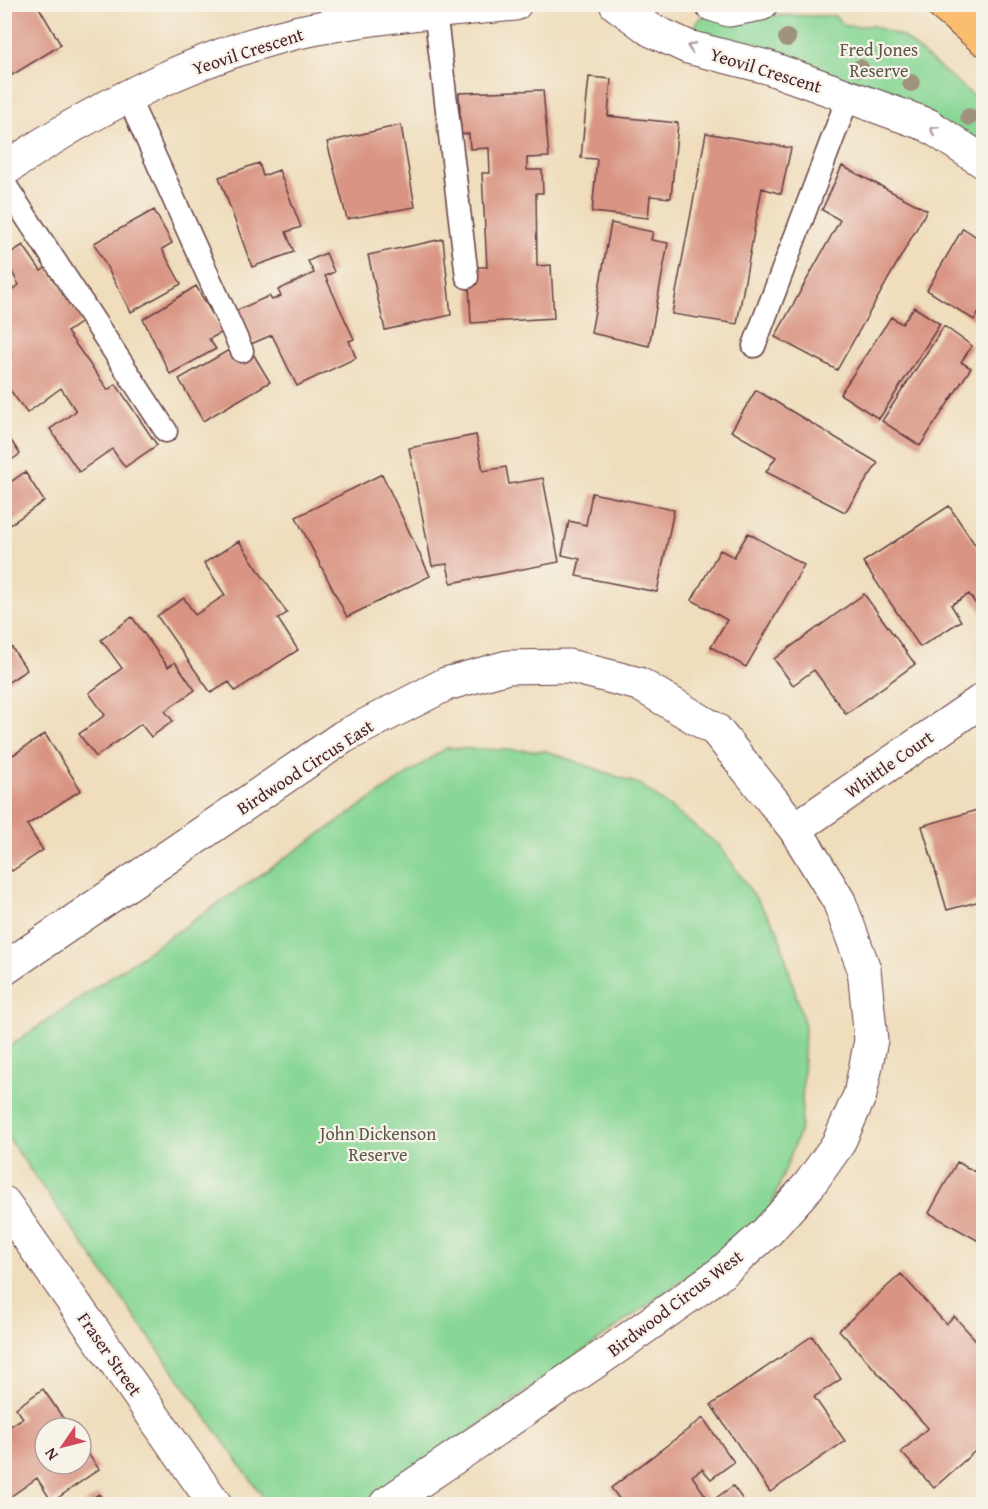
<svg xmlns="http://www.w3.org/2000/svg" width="988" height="1509" font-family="'Gentium Book Plus',serif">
<rect width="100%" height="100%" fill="#f7f3e8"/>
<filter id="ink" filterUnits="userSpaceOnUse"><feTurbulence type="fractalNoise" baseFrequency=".0167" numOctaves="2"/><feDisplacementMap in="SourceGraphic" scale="12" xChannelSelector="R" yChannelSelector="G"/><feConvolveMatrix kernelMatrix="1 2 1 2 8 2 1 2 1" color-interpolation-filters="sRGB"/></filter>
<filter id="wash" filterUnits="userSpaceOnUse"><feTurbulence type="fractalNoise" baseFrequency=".008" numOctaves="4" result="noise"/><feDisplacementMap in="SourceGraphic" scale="24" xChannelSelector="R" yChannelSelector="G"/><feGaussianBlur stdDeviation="1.35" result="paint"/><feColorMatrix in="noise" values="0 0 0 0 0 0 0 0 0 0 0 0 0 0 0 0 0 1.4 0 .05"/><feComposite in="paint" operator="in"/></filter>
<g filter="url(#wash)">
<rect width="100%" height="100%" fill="#efddbc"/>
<!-- green -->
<path fill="#89d796" stroke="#6a7b60" stroke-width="1.5" d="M 723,15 L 835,16 L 845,26 L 873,26 L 903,37 L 983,104 L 983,146 L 699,36 L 694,27 L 700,18 Z
M 446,748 L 546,751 L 641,785 L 720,846 L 777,929 L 805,1026 L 801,1127 L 766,1221 L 368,1504 L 268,1504 L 5,1134 L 4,1050 Z"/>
<g id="blocks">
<!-- building -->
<path fill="#d99483" d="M 4,4 L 37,4 L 61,45 L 4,80 Z
M 589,77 L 611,79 L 608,116 L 678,123 L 671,198 L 650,196 L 648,218 L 592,212 L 597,159 L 581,158 Z
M 543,90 L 549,157 L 527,158 L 527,170 L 542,170 L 543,193 L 536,193 L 537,266 L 551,265 L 554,318 L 471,323 L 469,284 L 476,283 L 475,267 L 487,267 L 482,173 L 490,173 L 489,148 L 470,149 L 469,134 L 461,134 L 459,93 Z
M 401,125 L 415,207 L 347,219 L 327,142 Z
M 706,133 L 791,148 L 781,194 L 762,188 L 737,324 L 672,314 Z
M 259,163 L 263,176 L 279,170 L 301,227 L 286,232 L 294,252 L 252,267 L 219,177 Z
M 842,166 L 927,210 L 837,370 L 775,337 L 840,220 L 822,210 Z
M 154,210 L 172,243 L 162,249 L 181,284 L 131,312 L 94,243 Z
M 611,223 L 653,232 L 651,240 L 668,243 L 649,346 L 591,333 Z
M 963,228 L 984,242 L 984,305 L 974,320 L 927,290 Z
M 443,239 L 451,315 L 385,330 L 368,255 Z
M 23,245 L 41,271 L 47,267 L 83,321 L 67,332 L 108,390 L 116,384 L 157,445 L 125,467 L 112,449 L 79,472 L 50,429 L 76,411 L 61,388 L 27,413 L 4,382 L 4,364 L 12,358 L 4,346 L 4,295 L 19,285 L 4,257 Z
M 326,253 L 334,272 L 325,276 L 354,339 L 349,341 L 356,358 L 297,386 L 272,335 L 251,344 L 235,311 L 269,296 L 272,300 L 281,296 L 278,290 L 314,273 L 308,261 Z
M 196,286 L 223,332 L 209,339 L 216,349 L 170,374 L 143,319 Z
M 914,307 L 940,324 L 879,419 L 840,394 L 891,317 L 902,324 Z
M 944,326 L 972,346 L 961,362 L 971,368 L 920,446 L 882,421 Z
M 249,347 L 270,382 L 203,421 L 179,379 L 229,350 L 233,356 Z
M 756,390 L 878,463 L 845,512 L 766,472 L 776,457 L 731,431 Z
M 4,430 L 20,454 L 4,465 Z
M 476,435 L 483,471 L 506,467 L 509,484 L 543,478 L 559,562 L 451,583 L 447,564 L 432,566 L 409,448 Z
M 25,472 L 44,501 L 5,528 L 5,486 Z
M 382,474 L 430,576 L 347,617 L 296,517 Z
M 592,493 L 674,510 L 657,592 L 576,576 L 580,559 L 562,555 L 569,521 L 586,525 Z
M 949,506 L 984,558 L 984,616 L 969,594 L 951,605 L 961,621 L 920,647 L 863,562 Z
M 748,533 L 804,565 L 746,667 L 711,647 L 727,620 L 692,600 L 720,550 L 734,557 Z
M 239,541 L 287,613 L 278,619 L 298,650 L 235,691 L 229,682 L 211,693 L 157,616 L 184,598 L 195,615 L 225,595 L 204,563 Z
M 864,594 L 915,664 L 846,714 L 814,670 L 793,685 L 774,659 Z
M 132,617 L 168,667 L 175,662 L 195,690 L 165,711 L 173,721 L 151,737 L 141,724 L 96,757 L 79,734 L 105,715 L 89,693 L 122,668 L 101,640 Z
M 4,636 L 27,670 L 4,685 Z
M 45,734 L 81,790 L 27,825 L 43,850 L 12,871 L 4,860 L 4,742 L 13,755 Z
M 984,808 L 984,900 L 947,910 L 922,826 Z
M 957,1162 L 984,1177 L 984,1244 L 929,1213 Z
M 901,1274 L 946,1324 L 954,1316 L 984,1349 L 984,1443 L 934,1488 L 901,1452 L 928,1428 L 839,1330 Z
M 812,1336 L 841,1379 L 814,1397 L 845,1441 L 770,1492 L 711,1405 Z
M 43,1389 L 70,1428 L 45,1428 L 45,1464 L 81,1464 L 81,1444 L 99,1469 L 52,1502 L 37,1478 L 4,1501 L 4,1430 L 23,1418 L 16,1408 Z
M 703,1418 L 734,1462 L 711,1479 L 702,1469 L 692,1476 L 710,1502 L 733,1486 L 746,1504 L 623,1504 L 611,1488 Z
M 99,1494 L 106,1504 L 83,1504 Z"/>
</g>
</g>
<g filter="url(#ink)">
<use href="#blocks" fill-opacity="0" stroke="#633c41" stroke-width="1.5"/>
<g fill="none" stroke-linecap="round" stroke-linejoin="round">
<!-- service casing -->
<g stroke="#633c41" stroke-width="25">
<path id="service" d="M 435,10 L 467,277
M 128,97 L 242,351
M 4,183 L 166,431
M 754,346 L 849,95"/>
</g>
<!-- minor casing -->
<g stroke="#633c41" stroke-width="35">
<path id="minor" d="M 616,4 L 651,30 L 688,47 L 767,67 L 928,125 L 984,162
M 711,4 L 729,10 L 761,4
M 4,170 C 88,111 199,55 299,32 C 371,16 443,11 515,4
M 795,829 L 984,699
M 4,969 L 343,737 L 446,684 L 508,667 L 569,666 L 639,684 L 716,730 L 795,829 L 839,901 L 864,969 L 871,1040 L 860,1095 L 838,1144 L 809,1185 L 767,1232 L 721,1273 L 617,1347 L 386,1504
M 4,1203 L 215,1504"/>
</g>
<!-- trunk casing -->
<g stroke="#633c41" stroke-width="35">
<path id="trunk" d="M 942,4 L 984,39"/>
</g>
<!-- service -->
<use href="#service" stroke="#fff" stroke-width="22"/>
<!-- minor -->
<use href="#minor" stroke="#fff" stroke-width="33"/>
<!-- trunk -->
<use href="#trunk" stroke="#fbbd6e" stroke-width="33"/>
</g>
<!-- trees -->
<g fill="#9f937e">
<circle cx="787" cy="38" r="9"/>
<circle cx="860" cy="68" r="9"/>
<circle cx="911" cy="83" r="9"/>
<circle cx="969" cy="117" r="9"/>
</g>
<!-- one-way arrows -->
<defs><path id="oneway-chevron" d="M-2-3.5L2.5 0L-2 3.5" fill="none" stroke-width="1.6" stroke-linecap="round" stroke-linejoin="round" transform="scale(1.5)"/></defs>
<g stroke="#ae9aa0">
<use href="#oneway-chevron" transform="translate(691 47) rotate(-162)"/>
<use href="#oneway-chevron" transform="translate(934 130) rotate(-148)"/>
</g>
</g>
<g text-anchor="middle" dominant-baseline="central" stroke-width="4.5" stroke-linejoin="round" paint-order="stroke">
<!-- park labels -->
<g font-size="18" fill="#5d564b" stroke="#f7f3e8">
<text x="879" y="49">Fred Jones<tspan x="879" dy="21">Reserve</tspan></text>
<text x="378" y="1133">John Dickenson<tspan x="378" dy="21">Reserve</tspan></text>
</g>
<!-- street labels -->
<g font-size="18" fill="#4a1f2b" stroke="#f7f3e8">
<text transform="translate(248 51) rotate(-18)">Yeovil Crescent</text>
<text transform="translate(766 70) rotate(17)">Yeovil Crescent</text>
<text transform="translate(889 764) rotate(-35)">Whittle Court</text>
<text transform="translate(305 767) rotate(-33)">Birdwood Circus East</text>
<text transform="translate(675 1303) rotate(-37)">Birdwood Circus West</text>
<text transform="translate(110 1354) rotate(55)">Fraser Street</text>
</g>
</g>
<!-- margin -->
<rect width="988" height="1509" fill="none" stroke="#f7f3e8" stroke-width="24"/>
<!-- north arrow -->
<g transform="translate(63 1446) rotate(235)"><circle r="28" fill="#f7f3e8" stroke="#b29e9c" stroke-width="1.5"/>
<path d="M0-4.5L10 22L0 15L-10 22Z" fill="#d1495b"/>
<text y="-9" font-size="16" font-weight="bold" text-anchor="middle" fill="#4a1f2b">N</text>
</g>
</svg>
